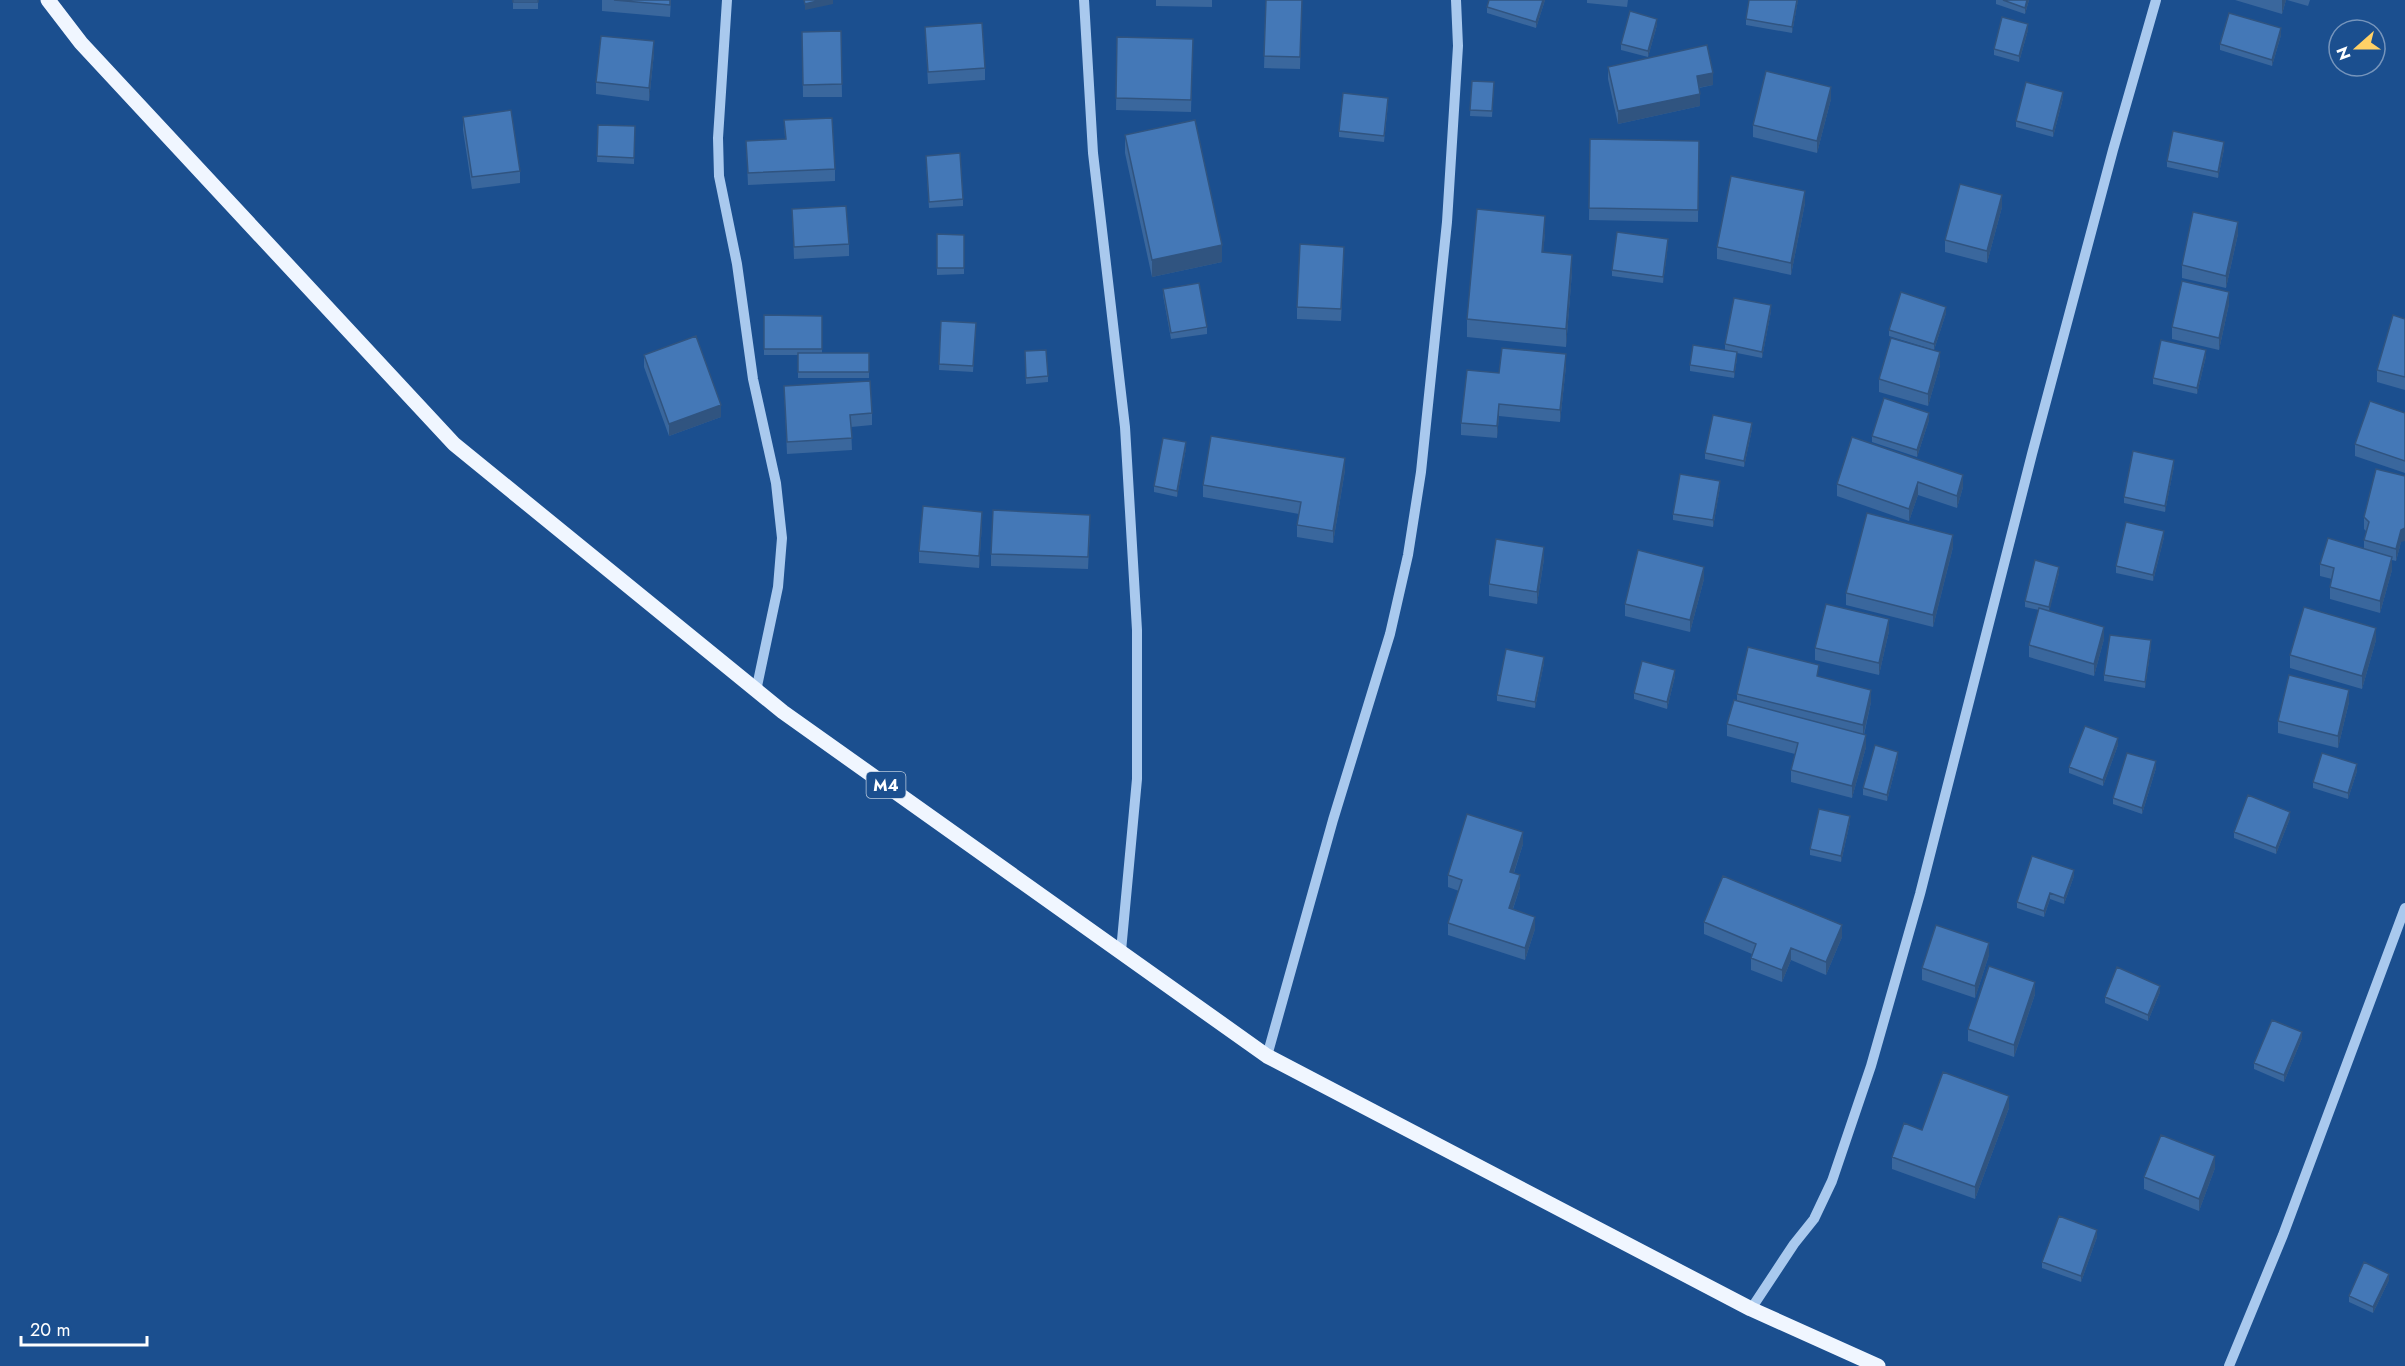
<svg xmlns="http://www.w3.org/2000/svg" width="2405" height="1366" font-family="Jost,sans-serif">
<rect width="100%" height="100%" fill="#1b4f8f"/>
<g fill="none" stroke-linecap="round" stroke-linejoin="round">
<!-- minor -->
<path stroke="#a9c9ee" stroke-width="10" d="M 727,0 L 718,138 L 719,176 L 737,264 L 753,379 L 776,483 L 782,538 L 778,587 L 756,691
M 1084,0 L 1093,153 L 1125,427 L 1137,630 L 1137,779 L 1121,951
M 1267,1056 L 1333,820 L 1390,634 L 1408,555 L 1421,472 L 1447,222 L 1458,46 L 1456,0
M 1751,1309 L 1794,1244 L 1814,1219 L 1832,1181 L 1871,1066 L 1920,894 L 2032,454 L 2113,150 L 2156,0
M 2229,1366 L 2283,1235 L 2405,908"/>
<!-- major -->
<path stroke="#f0f6ff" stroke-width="15" d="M 48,0 L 81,43 L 454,444 L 783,712 L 1267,1056 L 1751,1309 L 1878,1366"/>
</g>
<!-- wall -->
<path fill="#3a679d" d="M 513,0 L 538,0 L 538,9 L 513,9 Z
M 602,0 L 671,0 L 670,17 L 602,11 Z
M 1156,0 L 1212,0 L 1212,7 L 1156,6 Z
M 1266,0 L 1302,0 L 1300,69 L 1264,68 Z
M 1545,0 L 1536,28 L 1487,13 L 1487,7 Z
M 1587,0 L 1628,0 L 1627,7 L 1587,3 Z
M 1798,0 L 1792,33 L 1746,25 L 1746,19 Z
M 1996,0 L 2029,0 L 2025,14 L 1996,4 Z
M 2235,0 L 2286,0 L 2282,14 Z
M 2287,0 L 2310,0 L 2308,6 Z
M 1657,25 L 1648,57 L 1621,50 L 1621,44 Z
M 925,27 L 985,68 L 985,80 L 928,84 Z
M 2028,30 L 2019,62 L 1994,55 L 1994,49 Z
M 841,31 L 842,97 L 803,97 L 802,32 Z
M 2281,35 L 2272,66 L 2220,50 L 2220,44 Z
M 1117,37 L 1193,39 L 1191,112 L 1116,110 Z
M 654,53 L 649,101 L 596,94 L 596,82 Z
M 1608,67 L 1713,85 L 1699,88 L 1700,106 L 1618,124 L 1608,79 Z
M 1472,81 L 1494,82 L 1492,117 L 1470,116 Z
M 2063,98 L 2053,137 L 2016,127 L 2016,121 Z
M 1831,99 L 1817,153 L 1753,137 L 1753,125 Z
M 1388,104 L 1384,142 L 1339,137 L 1339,131 Z
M 463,117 L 520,171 L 520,183 L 472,189 L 463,130 Z
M 784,120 L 835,169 L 835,181 L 748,185 L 746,141 L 785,139 Z
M 598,125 L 635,126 L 634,164 L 597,162 Z
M 1125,135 L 1222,262 L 1152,277 L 1125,153 Z
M 1590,139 L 1699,141 L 1698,222 L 1589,220 Z
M 2224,149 L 2218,178 L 2167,167 L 2167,161 Z
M 926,162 L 963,199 L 963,206 L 929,208 Z
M 1805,203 L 1791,275 L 1717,259 L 1717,247 Z
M 2002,207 L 1987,263 L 1945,252 L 1945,240 Z
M 792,209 L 849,244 L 849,256 L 794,259 Z
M 1545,233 L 1543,252 L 1572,272 L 1566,347 L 1467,337 L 1467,319 Z
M 937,234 L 964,235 L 964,274 L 937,275 Z
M 2238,234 L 2226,288 L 2182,278 L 2182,265 Z
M 1668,245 L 1663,283 L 1612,276 L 1612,270 Z
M 1344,259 L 1341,321 L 1297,319 L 1297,307 Z
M 1163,289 L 1207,327 L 1207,334 L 1171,339 L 1163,295 Z
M 2229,304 L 2219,350 L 2172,339 L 2172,327 Z
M 1771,311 L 1762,358 L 1737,353 L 1737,358 L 1734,378 L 1690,371 L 1690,365 L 1725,350 L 1725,344 Z
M 1946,313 L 1934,350 L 1889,336 L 1889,330 Z
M 764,315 L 822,316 L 822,353 L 869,353 L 869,378 L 798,378 L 798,355 L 764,355 Z
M 2405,319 L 2405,390 L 2377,382 L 2377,370 Z
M 941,321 L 976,323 L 973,372 L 939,370 Z
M 1025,351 L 1048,376 L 1048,382 L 1026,384 Z
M 644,355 L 721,417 L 669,436 L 644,367 Z
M 2206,356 L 2197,394 L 2153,384 L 2153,378 Z
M 1940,365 L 1928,406 L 1879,392 L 1879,379 Z
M 1566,366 L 1560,422 L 1499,416 L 1497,438 L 1461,435 L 1461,423 L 1499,373 Z
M 784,386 L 872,413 L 872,425 L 851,427 L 852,450 L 787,454 Z
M 2405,413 L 2405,473 L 2355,456 L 2355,444 Z
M 1929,420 L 1917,457 L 1872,442 L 1872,436 Z
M 1752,429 L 1744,467 L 1705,459 L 1705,453 Z
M 1852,437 L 1963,487 L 1957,508 L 1918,495 L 1909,521 L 1837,496 L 1837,484 Z
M 1186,448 L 1177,497 L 1154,492 L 1154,486 Z
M 2174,466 L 2165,512 L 2124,503 L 2124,497 Z
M 1345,470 L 1333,543 L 1297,537 L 1297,525 L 1299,514 L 1203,497 L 1203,485 Z
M 1720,487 L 1713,527 L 1673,520 L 1673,514 Z
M 2364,517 L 2401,542 L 2396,561 L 2392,560 L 2392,570 L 2380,613 L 2330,599 L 2330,587 L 2332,579 L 2320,576 L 2320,564 L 2364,549 L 2364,540 L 2366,531 L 2364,529 Z
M 982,524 L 979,568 L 919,563 L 919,551 Z
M 1090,527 L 1088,569 L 991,566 L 991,554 Z
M 2164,537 L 2153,581 L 2116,573 L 2116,566 Z
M 1953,547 L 1933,627 L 1846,605 L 1846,593 Z
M 1544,559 L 1537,604 L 1489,596 L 1489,584 Z
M 2059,573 L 2049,611 L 2104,639 L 2094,676 L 2029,657 L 2029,645 L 2039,610 L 2025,607 L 2025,601 Z
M 1704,579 L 1690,632 L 1625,616 L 1625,604 Z
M 1889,631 L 1879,675 L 1815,660 L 1815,648 Z
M 2376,640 L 2362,689 L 2290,668 L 2290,655 Z
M 2151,647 L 2145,688 L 2104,681 L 2104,675 Z
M 1544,663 L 1535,708 L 1497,701 L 1497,695 Z
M 1675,676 L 1667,709 L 1634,699 L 1634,693 Z
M 1819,677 L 1871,702 L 1864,735 L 1866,747 L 1852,798 L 1791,782 L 1791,770 L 1795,754 L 1727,736 L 1727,724 L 1737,701 L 1737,694 Z
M 2349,702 L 2338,748 L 2278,733 L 2278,721 Z
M 2118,745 L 2103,786 L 2069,773 L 2069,767 Z
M 1898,758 L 1887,801 L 1863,795 L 1863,788 Z
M 2156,768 L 2142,814 L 2113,804 L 2113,798 Z
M 2357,771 L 2348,799 L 2313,788 L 2313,782 Z
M 2290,818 L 2276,854 L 2234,838 L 2234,832 Z
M 1850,822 L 1841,862 L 1810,855 L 1810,849 Z
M 1523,844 L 1514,873 L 1520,887 L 1513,909 L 1535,929 L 1525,960 L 1448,935 L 1448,923 L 1459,891 L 1448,887 L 1448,875 Z
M 2074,876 L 2064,904 L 2050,899 L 2044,917 L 2017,908 L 2017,902 Z
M 1704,922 L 1842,937 L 1826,975 L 1791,960 L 1782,982 L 1751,970 L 1751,958 L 1752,954 L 1704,934 Z
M 1989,955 L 1975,998 L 1922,980 L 1922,968 Z
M 2160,992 L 2148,1021 L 2105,1003 L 2105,997 Z
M 2035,994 L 2014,1057 L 1968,1041 L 1968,1029 Z
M 2302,1038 L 2284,1082 L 2254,1069 L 2254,1063 Z
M 2009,1108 L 1975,1199 L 1892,1169 L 1892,1157 L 1922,1130 Z
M 2215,1168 L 2199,1211 L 2144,1189 L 2144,1177 Z
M 2097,1237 L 2081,1282 L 2042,1268 L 2042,1262 Z
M 2389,1280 L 2373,1313 L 2349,1302 L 2349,1296 Z"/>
<!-- shaded-wall -->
<path fill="#305480" d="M 821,0 L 833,0 L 833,4 L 805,10 L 805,4 Z
M 1543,0 L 1545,0 L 1536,28 L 1536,22 Z
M 1797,0 L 1798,0 L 1792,33 L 1792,27 Z
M 2027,0 L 2029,0 L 2025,14 L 2025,8 Z
M 2282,0 L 2286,0 L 2282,14 Z
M 1657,19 L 1657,25 L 1648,57 L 1648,51 Z
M 2028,24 L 2028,30 L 2019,62 L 2019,56 Z
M 2281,28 L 2281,35 L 2272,66 L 2272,60 Z
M 654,41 L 654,53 L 649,101 L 649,88 Z
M 1713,73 L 1713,85 L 1697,88 L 1697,76 Z
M 1831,87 L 1831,99 L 1817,153 L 1817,141 Z
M 2063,92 L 2063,98 L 2053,137 L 2053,131 Z
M 1700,94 L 1700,106 L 1618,124 L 1618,111 Z
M 2224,142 L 2224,149 L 2218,178 L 2218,172 Z
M 1805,191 L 1805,203 L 1791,275 L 1791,263 Z
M 2002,195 L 2002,207 L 1987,263 L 1987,251 Z
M 1545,216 L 1545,233 L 1542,269 L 1542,252 Z
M 2238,222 L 2238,234 L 2226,288 L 2226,276 Z
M 1668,239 L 1668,245 L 1663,283 L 1663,277 Z
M 1222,245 L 1222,262 L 1152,277 L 1152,260 Z
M 1572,255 L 1572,272 L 1566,347 L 1566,329 Z
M 2229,292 L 2229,304 L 2219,350 L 2219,338 Z
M 1771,305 L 1771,311 L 1762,358 L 1762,352 Z
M 1946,307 L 1946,313 L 1934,350 L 1934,344 Z
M 2206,350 L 2206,356 L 2197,394 L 2197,388 Z
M 1737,352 L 1737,358 L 1734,378 L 1734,372 Z
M 1940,352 L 1940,365 L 1928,406 L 1928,394 Z
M 1566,354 L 1566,366 L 1560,422 L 1560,410 Z
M 1499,404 L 1499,416 L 1497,438 L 1497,426 Z
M 721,405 L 721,417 L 669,436 L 669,424 Z
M 1929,413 L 1929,420 L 1917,457 L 1917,450 Z
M 1752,423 L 1752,429 L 1744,467 L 1744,461 Z
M 1186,442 L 1186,448 L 1177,497 L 1177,491 Z
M 1345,458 L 1345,470 L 1333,543 L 1333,531 Z
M 2174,460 L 2174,466 L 2165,512 L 2165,506 Z
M 1963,475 L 1963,487 L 1957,508 L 1957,496 Z
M 1720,481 L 1720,487 L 1713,527 L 1713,520 Z
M 1918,482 L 1918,495 L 1909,521 L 1909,509 Z
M 982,512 L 982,524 L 979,568 L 979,556 Z
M 2405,528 L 2405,541 L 2401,542 L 2396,561 L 2396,549 L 2401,530 Z
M 2164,531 L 2164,537 L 2153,581 L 2153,575 Z
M 1953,535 L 1953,547 L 1933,627 L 1933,615 Z
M 1544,547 L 1544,559 L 1537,604 L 1537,592 Z
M 2392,557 L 2392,570 L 2380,613 L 2380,601 Z
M 1704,567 L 1704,579 L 1690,632 L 1690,620 Z
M 2059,567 L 2059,573 L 2049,613 L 2049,607 Z
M 1889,619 L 1889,631 L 1879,675 L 1879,663 Z
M 2104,627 L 2104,639 L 2094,676 L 2094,664 Z
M 2376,628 L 2376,640 L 2362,689 L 2362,676 Z
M 2151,640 L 2151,647 L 2145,688 L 2145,682 Z
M 1544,657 L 1544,663 L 1535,708 L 1535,702 Z
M 1675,670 L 1675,676 L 1667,709 L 1667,702 Z
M 1871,690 L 1871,702 L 1863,737 L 1863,725 Z
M 2349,690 L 2349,702 L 2338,748 L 2338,736 Z
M 1866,735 L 1866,747 L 1852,798 L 1852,786 Z
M 2118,738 L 2118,745 L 2103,786 L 2103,780 Z
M 1898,752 L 1898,758 L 1887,801 L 1887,795 Z
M 2156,761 L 2156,768 L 2142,814 L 2142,808 Z
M 2357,764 L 2357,771 L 2348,799 L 2348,793 Z
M 2290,812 L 2290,818 L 2276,854 L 2276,848 Z
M 1850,816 L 1850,822 L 1841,862 L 1841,856 Z
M 1523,832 L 1523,844 L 1510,884 L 1510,872 Z
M 2074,870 L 2074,876 L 2064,904 L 2064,898 Z
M 1520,875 L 1520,887 L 1509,920 L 1509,908 Z
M 2050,893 L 2050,899 L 2044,917 L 2044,911 Z
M 1535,917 L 1535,929 L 1525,960 L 1525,948 Z
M 1842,925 L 1842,937 L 1826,975 L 1826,962 Z
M 1989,943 L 1989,955 L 1975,998 L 1975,986 Z
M 1791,948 L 1791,960 L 1782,982 L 1782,970 Z
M 2035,982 L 2035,994 L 2014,1057 L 2014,1045 Z
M 2160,986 L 2160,992 L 2148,1021 L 2148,1015 Z
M 2302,1032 L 2302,1038 L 2284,1082 L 2284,1075 Z
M 2009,1096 L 2009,1108 L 1975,1199 L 1975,1187 Z
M 2215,1156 L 2215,1168 L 2199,1211 L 2199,1199 Z
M 2097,1230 L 2097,1237 L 2081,1282 L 2081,1276 Z
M 2389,1274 L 2389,1280 L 2373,1313 L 2373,1307 Z"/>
<!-- building -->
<path fill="#4478b7" stroke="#305480" stroke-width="1.5" d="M 513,0 L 538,0 L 538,2 L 513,2 Z
M 614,0 L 670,0 L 670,5 Z
M 804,0 L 821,0 L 805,4 Z
M 1266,0 L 1302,0 L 1300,57 L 1264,56 Z
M 1489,0 L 1543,0 L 1536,22 L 1487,7 Z
M 1749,0 L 1797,0 L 1792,27 L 1746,19 Z
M 2003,0 L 2027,0 L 2025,8 Z
M 1630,11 L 1657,19 L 1648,51 L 1621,44 Z
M 2229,13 L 2281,28 L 2272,60 L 2220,44 Z
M 2002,17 L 2028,24 L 2019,56 L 1994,49 Z
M 982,23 L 985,68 L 928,72 L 925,27 Z
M 841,31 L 842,84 L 803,85 L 802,32 Z
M 601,36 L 654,41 L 649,88 L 596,82 Z
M 1117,37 L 1193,39 L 1191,100 L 1116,98 Z
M 1707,45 L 1713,73 L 1697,76 L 1700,94 L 1618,111 L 1608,67 Z
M 1766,71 L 1831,87 L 1817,141 L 1753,125 Z
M 1472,81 L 1494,82 L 1492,111 L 1470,110 Z
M 2026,82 L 2063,92 L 2053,131 L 2016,121 Z
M 1343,93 L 1388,98 L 1384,136 L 1339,131 Z
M 511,110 L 520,171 L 472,177 L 463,117 Z
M 832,118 L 835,169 L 748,173 L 746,141 L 786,139 L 784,120 Z
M 1195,120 L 1222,245 L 1152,260 L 1125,135 Z
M 598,125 L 635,126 L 634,158 L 597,156 Z
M 2173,131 L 2224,142 L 2218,172 L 2167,161 Z
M 1590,139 L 1699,141 L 1698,210 L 1589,208 Z
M 960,153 L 963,199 L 929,202 L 926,156 Z
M 1731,176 L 1805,191 L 1791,263 L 1717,247 Z
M 1960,184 L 2002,195 L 1987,251 L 1945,240 Z
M 846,206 L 849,244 L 794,247 L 792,209 Z
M 1477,209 L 1545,216 L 1542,252 L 1572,255 L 1566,329 L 1467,319 Z
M 2193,212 L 2238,222 L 2226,276 L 2182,265 Z
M 1617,232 L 1668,239 L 1663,277 L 1612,270 Z
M 937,234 L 964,235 L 964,268 L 937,268 Z
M 1300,244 L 1344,247 L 1341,309 L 1297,307 Z
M 2182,281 L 2229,292 L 2219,338 L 2172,327 Z
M 1199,283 L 1207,327 L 1171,333 L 1163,289 Z
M 1901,292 L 1946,307 L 1934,344 L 1889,330 Z
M 1734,298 L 1771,305 L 1762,352 L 1725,344 Z
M 764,315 L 822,316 L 822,349 L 764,349 Z
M 2393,315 L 2405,319 L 2405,377 L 2377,370 Z
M 941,321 L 976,323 L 973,366 L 939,364 Z
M 696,336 L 721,405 L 669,424 L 644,355 Z
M 1891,338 L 1940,352 L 1928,394 L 1879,379 Z
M 2161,340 L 2206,350 L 2197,388 L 2153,378 Z
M 1693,345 L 1737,352 L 1734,372 L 1690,365 Z
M 1502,348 L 1566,354 L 1560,410 L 1499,404 L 1497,426 L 1461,423 L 1467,370 L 1499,373 Z
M 1046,350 L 1048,376 L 1026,378 L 1025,351 Z
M 798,353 L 869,353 L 869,372 L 798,372 Z
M 870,381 L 872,413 L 850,415 L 852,438 L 787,442 L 784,386 Z
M 1884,398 L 1929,413 L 1917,450 L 1872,436 Z
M 2370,401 L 2405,413 L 2405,461 L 2355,444 Z
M 1713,415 L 1752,423 L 1744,461 L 1705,453 Z
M 1211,436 L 1345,458 L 1333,531 L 1297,525 L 1301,502 L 1203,485 Z
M 1852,437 L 1963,475 L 1957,496 L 1918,482 L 1909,509 L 1837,484 Z
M 1163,438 L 1186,442 L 1177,491 L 1154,486 Z
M 2133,451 L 2174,460 L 2165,506 L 2124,497 Z
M 2376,469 L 2405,476 L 2405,528 L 2401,530 L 2396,549 L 2364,540 L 2369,522 L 2364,517 Z
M 1680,474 L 1720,481 L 1713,520 L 1673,514 Z
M 923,506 L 982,512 L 979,556 L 919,551 Z
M 993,510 L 1090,515 L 1088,557 L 991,554 Z
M 1867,513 L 1953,535 L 1933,615 L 1846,593 Z
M 2126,522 L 2164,531 L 2153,575 L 2116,566 Z
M 2328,538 L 2392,557 L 2380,601 L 2330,587 L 2334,568 L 2320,564 Z
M 1496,539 L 1544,547 L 1537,592 L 1489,584 Z
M 1638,550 L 1704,567 L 1690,620 L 1625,604 Z
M 2035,560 L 2059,567 L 2049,607 L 2025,601 Z
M 1826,604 L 1889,619 L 1879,663 L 1815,648 Z
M 2304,607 L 2376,628 L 2362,676 L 2290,655 Z
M 2039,608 L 2104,627 L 2094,664 L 2029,645 Z
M 2110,635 L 2151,640 L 2145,682 L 2104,675 Z
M 1748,647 L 1819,665 L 1817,676 L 1871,690 L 1863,725 L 1737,694 Z
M 1506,649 L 1544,657 L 1535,702 L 1497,695 Z
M 1642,661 L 1675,670 L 1667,702 L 1634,693 Z
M 2289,675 L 2349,690 L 2338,736 L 2278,721 Z
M 1734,700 L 1866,735 L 1852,786 L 1791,770 L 1798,743 L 1727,724 Z
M 2085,726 L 2118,738 L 2103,780 L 2069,767 Z
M 1875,745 L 1898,752 L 1887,795 L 1863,788 Z
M 2127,753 L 2156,761 L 2142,808 L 2113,798 Z
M 2322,753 L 2357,764 L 2348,793 L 2313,782 Z
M 2248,795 L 2290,812 L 2276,848 L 2234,832 Z
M 1819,809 L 1850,816 L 1841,856 L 1810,849 Z
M 1467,814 L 1523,832 L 1510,872 L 1520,875 L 1509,908 L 1535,917 L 1525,948 L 1448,923 L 1462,880 L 1448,875 Z
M 2032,856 L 2074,870 L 2064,898 L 2050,893 L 2044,911 L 2017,902 Z
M 1723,876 L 1842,925 L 1826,962 L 1791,948 L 1782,970 L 1751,958 L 1756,944 L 1704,922 Z
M 1936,925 L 1989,943 L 1975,986 L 1922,968 Z
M 1989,966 L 2035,982 L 2014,1045 L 1968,1029 Z
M 2117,967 L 2160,986 L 2148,1015 L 2105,997 Z
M 2272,1020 L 2302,1032 L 2284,1075 L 2254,1063 Z
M 1943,1072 L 2009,1096 L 1975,1187 L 1892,1157 L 1904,1123 L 1922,1130 Z
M 2161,1135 L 2215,1156 L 2199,1199 L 2144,1177 Z
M 2059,1216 L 2097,1230 L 2081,1276 L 2042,1262 Z
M 2364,1262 L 2389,1274 L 2373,1307 L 2349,1296 Z"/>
<g text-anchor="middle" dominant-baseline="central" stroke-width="5" stroke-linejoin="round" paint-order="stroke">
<!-- shield labels -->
<rect fill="#1b4f8f" stroke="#bbcadd" stroke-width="1.5" x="866.5" y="772" width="39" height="26" rx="4.5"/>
<g font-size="16" font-weight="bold" fill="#fff">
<text x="886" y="785">M4</text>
</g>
</g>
<!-- north arrow -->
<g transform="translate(2357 48) rotate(249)"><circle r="28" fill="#1b4f8f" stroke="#7695bc" stroke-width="1.5"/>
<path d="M0-4.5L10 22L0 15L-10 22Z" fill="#ffd166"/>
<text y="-9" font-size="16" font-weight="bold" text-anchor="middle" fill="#ffffff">N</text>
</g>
<!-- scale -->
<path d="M21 1336v9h126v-9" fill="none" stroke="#ffffff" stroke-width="3"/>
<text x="30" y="1336" font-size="18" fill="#ffffff" stroke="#1b4f8f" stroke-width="4.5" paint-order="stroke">20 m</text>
</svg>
